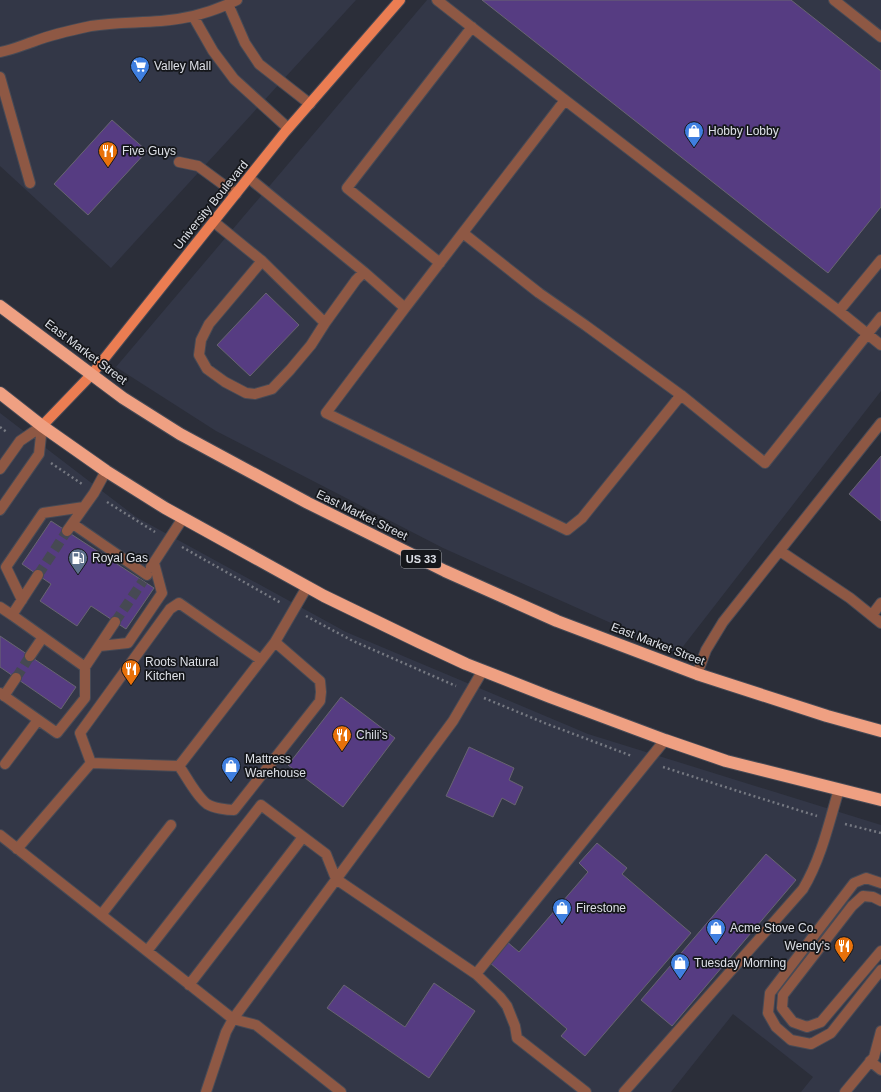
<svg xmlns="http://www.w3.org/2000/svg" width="881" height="1092" font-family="Arial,sans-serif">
<rect width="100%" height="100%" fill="#2b2e39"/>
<!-- built -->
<path fill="#333747" d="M 0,0 L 356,0 L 111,268 L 0,166 Z
M 427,0 L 881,0 L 881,391 L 678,653 L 443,548 L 216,431 L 116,367 Z
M 0,413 L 136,517 L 346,632 L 588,734 L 881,825 L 881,1092 L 801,1092 L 813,1077 L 733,1014 L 671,1092 L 0,1092 Z"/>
<!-- building -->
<path fill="#563c82" stroke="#686571" d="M 482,0 L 791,0 L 881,71 L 881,207 L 828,273 Z
M 112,120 L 147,151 L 88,215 L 54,184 Z
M 266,293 L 299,325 L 250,376 L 217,345 Z
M 881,456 L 881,521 L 849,494 Z
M 51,521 L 154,588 L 126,629 L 91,606 L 77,626 L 40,601 L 51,584 L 22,564 Z
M 0,636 L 76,687 L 61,709 L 0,667 Z
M 341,697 L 395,738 L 343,807 L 288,765 Z
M 469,747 L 514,768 L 509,780 L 523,787 L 515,805 L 502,798 L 493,817 L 446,796 Z
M 597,843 L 627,868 L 622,874 L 691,933 L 585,1056 L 561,1036 L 567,1029 L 489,962 L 506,941 L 519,952 L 588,872 L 579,863 Z
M 766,854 L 796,880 L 672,1026 L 641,1000 Z
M 434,983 L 475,1011 L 429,1078 L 327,1008 L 344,985 L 405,1027 Z"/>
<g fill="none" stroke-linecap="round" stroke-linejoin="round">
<!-- minor-tunnel -->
<path stroke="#464953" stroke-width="10" stroke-dasharray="10 5" stroke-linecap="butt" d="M 38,575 L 67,531
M 115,622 L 143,581
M 16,678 L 30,656"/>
<!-- minor casing -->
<g stroke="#474a55" stroke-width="12">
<path id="minor" d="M 437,0 L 565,100 L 839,311 L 881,345
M 834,0 L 881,37
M 228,4 L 245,43 L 259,64 L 310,104
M 193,16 L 213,51 L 234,79 L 288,128
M 0,52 C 12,50 23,45 35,41 C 53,34 72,30 91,26 C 114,22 137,23 161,21 C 187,19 213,12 237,0
M 0,77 L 30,183
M 179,162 L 198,166 L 236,194
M 249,178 L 364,272 L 405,308 L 326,413 L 567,530 L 582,518 L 681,395
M 214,222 L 262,261 L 209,324 L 201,340 L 199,355 L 207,369 L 225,382 L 246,393 L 255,394 L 272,389 L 290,370 L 311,345 L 325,323 L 356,280 L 364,272
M 463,233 L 539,293 L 585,325 L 681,395 L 765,463 L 881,317
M 262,261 L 325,323
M 440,263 L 347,188 L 472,27
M 405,308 L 565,100
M 839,311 L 881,260
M 0,469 L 20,441 L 42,426
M 0,510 L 39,454 L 42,426
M 73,524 L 147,575
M 67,531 L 94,493 L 106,471
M 780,551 L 850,598 L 881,623
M 151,567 L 183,518
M 38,575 L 12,615 L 85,667 L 115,622
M 22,600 L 6,567 L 43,513 L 84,507
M 0,607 L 12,615
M 872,615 L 881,603
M 100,646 L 128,643 L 162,593 L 154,563
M 30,656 L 43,637
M 697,674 L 706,650 L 723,622 L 881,423
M 0,693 L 57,733 L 85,698 L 85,667
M 4,696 L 16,678
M 91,763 L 80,733 L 170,609 L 179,603 L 261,660
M 5,764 L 38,720
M 179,766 C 187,777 196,796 207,804 C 213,808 227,810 234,810 L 320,701 L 321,692 L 320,681 L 275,642
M 0,835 L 233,1019 L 256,1025 L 341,1092
M 17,849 L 91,763 L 179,766 L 275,642 L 307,587
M 881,883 L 866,878 L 854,883 L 770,993 L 768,1013 L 776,1027 L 791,1040 L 811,1044 L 831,1033 L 881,970
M 881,901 L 873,897 L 863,896 L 852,906 L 783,995 L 782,1008 L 793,1022 L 807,1027 L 821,1022 L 881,951
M 101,915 L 171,825
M 147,951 L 261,805 L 326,854 L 336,879 L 476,974 L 500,997 L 507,1006 L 515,1026 L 517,1038 L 586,1092
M 476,974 L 665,740
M 189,985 L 303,837
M 870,1061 L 881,1070
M 206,1092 L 226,1032 L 233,1019 L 453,721 L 483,670
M 624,1092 L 803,889 C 821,859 829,823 839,789
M 845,1092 L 874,1057 L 881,1031"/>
</g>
<!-- major casing -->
<g stroke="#474a55" stroke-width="12">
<path id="major" d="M 42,426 L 92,374 L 285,132 L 400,0"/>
</g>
<!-- highway casing -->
<g stroke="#474a55" stroke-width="14">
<path id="highway" d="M 0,306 L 123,398 L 180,434 L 308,503 L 445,571 L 557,621 L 697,674 L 827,716 L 881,731
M 0,393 L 42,426 L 106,471 L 165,508 L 324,596 L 419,642 L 466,664 L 550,697 L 665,740 L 726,761 L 881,800"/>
</g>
<!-- path -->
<path stroke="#767982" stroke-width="2.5" stroke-dasharray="2 3" stroke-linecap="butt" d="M 0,427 L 8,433
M 51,463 L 82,484
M 107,502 L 155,532
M 182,547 L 281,603
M 306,616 L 353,641 L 456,686
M 484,698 L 547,724 L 632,756
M 663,767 L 747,794 L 817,816
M 845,824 L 881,833"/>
<!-- minor -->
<use href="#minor" stroke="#8e5844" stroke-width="10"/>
<!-- major -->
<use href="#major" stroke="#eb7d52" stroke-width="10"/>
<!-- highway -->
<use href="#highway" stroke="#efa082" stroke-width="12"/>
</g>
<!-- icons -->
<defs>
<g id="supermarket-pin" transform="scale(1)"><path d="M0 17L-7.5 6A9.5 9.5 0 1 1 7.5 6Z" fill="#3f7fe0" stroke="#15171b"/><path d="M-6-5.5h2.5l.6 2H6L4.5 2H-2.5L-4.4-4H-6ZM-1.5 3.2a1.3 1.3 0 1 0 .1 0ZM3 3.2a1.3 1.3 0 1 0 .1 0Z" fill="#fff"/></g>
<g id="shop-pin" transform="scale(1)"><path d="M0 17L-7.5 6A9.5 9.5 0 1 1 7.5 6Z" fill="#3f7fe0" stroke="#15171b"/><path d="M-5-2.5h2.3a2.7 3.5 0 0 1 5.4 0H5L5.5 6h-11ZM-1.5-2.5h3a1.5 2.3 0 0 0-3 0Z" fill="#fff"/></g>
<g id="restaurant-pin" transform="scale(1)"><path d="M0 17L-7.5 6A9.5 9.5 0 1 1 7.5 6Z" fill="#e8710a" stroke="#15171b"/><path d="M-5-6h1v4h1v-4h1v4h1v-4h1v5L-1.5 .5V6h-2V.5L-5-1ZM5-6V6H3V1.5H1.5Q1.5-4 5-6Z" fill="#fff"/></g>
<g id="fuel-pin" transform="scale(1)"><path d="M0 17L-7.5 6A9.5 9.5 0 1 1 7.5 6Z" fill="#5c6f8a" stroke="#15171b"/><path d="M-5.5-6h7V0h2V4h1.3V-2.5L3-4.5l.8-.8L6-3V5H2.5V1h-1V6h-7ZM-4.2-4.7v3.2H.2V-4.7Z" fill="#fff"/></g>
</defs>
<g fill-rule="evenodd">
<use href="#supermarket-pin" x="140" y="66"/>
<use href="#shop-pin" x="694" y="131"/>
<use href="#restaurant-pin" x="108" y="151"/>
<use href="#fuel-pin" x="78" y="558"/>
<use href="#restaurant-pin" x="131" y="669"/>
<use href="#restaurant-pin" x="342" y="735"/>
<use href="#shop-pin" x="231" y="766"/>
<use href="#shop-pin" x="562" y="908"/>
<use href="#shop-pin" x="716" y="928"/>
<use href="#restaurant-pin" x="844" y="946"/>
<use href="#shop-pin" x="680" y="963"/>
</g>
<g text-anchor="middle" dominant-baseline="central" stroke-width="3.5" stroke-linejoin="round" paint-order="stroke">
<!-- shield labels -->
<rect fill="#15171b" stroke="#a1a4aa" stroke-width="1" x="401" y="550" width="40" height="18" rx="3"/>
<g font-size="11" font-weight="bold" fill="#dde0e7">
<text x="421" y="559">US 33</text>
</g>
<!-- poi labels -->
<g font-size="12" fill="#dde0e7" stroke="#15171b" text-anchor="start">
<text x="154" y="66">Valley Mall</text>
<text x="708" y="131">Hobby Lobby</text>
<text x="122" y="151">Five Guys</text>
<text x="92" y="558">Royal Gas</text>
<text x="145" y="662">Roots Natural<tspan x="145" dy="14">Kitchen</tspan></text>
<text x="356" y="735">Chili's</text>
<text x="245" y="759">Mattress<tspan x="245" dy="14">Warehouse</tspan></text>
<text x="576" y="908">Firestone</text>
<text x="730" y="928">Acme Stove Co.</text>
<text x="830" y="946" text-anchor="end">Wendy's</text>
<text x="694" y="963">Tuesday Morning</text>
</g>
<!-- street labels -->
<g font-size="12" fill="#dde0e7" stroke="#15171b">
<text transform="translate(211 205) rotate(-51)">University Boulevard</text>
<text transform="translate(86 352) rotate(37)">East Market Street</text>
<text transform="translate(362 515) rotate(26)">East Market Street</text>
<text transform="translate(658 644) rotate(21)">East Market Street</text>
</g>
</g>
</svg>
